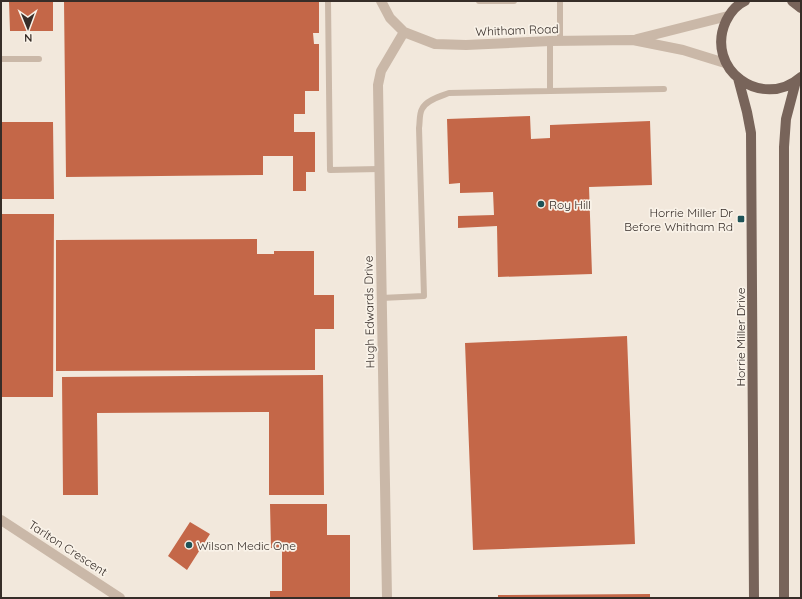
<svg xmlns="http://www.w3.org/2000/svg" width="802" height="599" font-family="Quicksand,sans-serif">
<rect width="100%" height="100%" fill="#f2e8dc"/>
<!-- building -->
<path fill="#c46748" d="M 9,1 L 53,1 L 53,31 L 10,31 Z
M 64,1 L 319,1 L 319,33 L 313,33 L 314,44 L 319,44 L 319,91 L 305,91 L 305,114 L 294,114 L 294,132 L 315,132 L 315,172 L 306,172 L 306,191 L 293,191 L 293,156 L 263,156 L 263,175 L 66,177 Z
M 530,116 L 531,139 L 550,138 L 550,125 L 650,121 L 652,185 L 589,187 L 592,274 L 498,277 L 497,226 L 458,228 L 458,216 L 494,215 L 493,192 L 460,193 L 460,183 L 449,184 L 447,119 Z
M 1,122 L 53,122 L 54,199 L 1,199 Z
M 1,214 L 54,214 L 53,397 L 1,397 Z
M 257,239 L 257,254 L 274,254 L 274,251 L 314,251 L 314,295 L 334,295 L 334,329 L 315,329 L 315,370 L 56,371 L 56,240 Z
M 627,336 L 635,544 L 473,550 L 465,343 Z
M 323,375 L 324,495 L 269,495 L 269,412 L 97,413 L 98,495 L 63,495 L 62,377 Z
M 270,504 L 327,504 L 327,535 L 350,535 L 350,598 L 270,598 L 270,591 L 282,591 L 282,548 L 271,548 Z
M 190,522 L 210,534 L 187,570 L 168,556 Z
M 650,594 L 650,598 L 498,598 L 498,595 Z"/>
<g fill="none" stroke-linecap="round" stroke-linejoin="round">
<!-- service -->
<path stroke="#cab8a8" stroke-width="6" d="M 328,1 L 330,170 L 379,169
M 479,1 L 514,1
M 560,1 L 560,41
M 550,41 L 550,91 L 664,89
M 1,59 L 39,59
M 381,298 L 424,296 L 419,128 C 420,123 419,114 422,109 C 426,100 441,96 449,93 L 550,91"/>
<!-- minor -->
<path stroke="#cab8a8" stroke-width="10" d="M 381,1 L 390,18 L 404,32 L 435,44 L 466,45 L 550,41 L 633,40 L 683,50 L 725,63
M 637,39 L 728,16
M 1,520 L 120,598
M 387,598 L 378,85 L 381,71 L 404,32"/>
<!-- primary -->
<path stroke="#78645a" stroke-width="10" d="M 745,1 C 736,5 730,13 726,21 C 704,69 762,111 801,77
M 792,1 L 801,8
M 738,78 L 747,112 L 751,133 L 754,598
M 784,598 L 784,147 L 786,119 L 796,81"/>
</g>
<!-- markers -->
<g fill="#1e5357" stroke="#f9f2e8" stroke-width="1.5">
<circle cx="541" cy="204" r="4"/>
<rect x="737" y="215" width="8" height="8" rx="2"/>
<circle cx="189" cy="545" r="4"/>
</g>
<g text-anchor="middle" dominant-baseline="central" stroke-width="3.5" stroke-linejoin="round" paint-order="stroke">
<!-- street labels -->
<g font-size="12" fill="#362d28" stroke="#f9f2e8">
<text transform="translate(517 30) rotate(-2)">Whitham Road</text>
<text transform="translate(369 312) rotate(-91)">Hugh Edwards Drive</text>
<text transform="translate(740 337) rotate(-90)">Horrie Miller Drive</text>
<text transform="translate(68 548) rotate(33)">Tarlton Crescent</text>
</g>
<!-- poi labels -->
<g font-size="12" fill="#362d28" stroke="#f9f2e8" text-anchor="start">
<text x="549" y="204">Roy Hill</text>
<text x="733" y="212" text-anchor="end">Horrie Miller Dr<tspan x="733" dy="14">Before Whitham Rd</tspan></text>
<text x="197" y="545">Wilson Medic One</text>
</g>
</g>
<!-- border -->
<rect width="802" height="599" fill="none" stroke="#362d28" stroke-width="4"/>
<!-- north arrow -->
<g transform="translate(28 28) rotate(179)" stroke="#f9f2e8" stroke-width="3" paint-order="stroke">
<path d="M0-3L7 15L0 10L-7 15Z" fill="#362d28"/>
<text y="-6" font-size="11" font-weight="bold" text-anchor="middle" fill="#362d28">N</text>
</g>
</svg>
